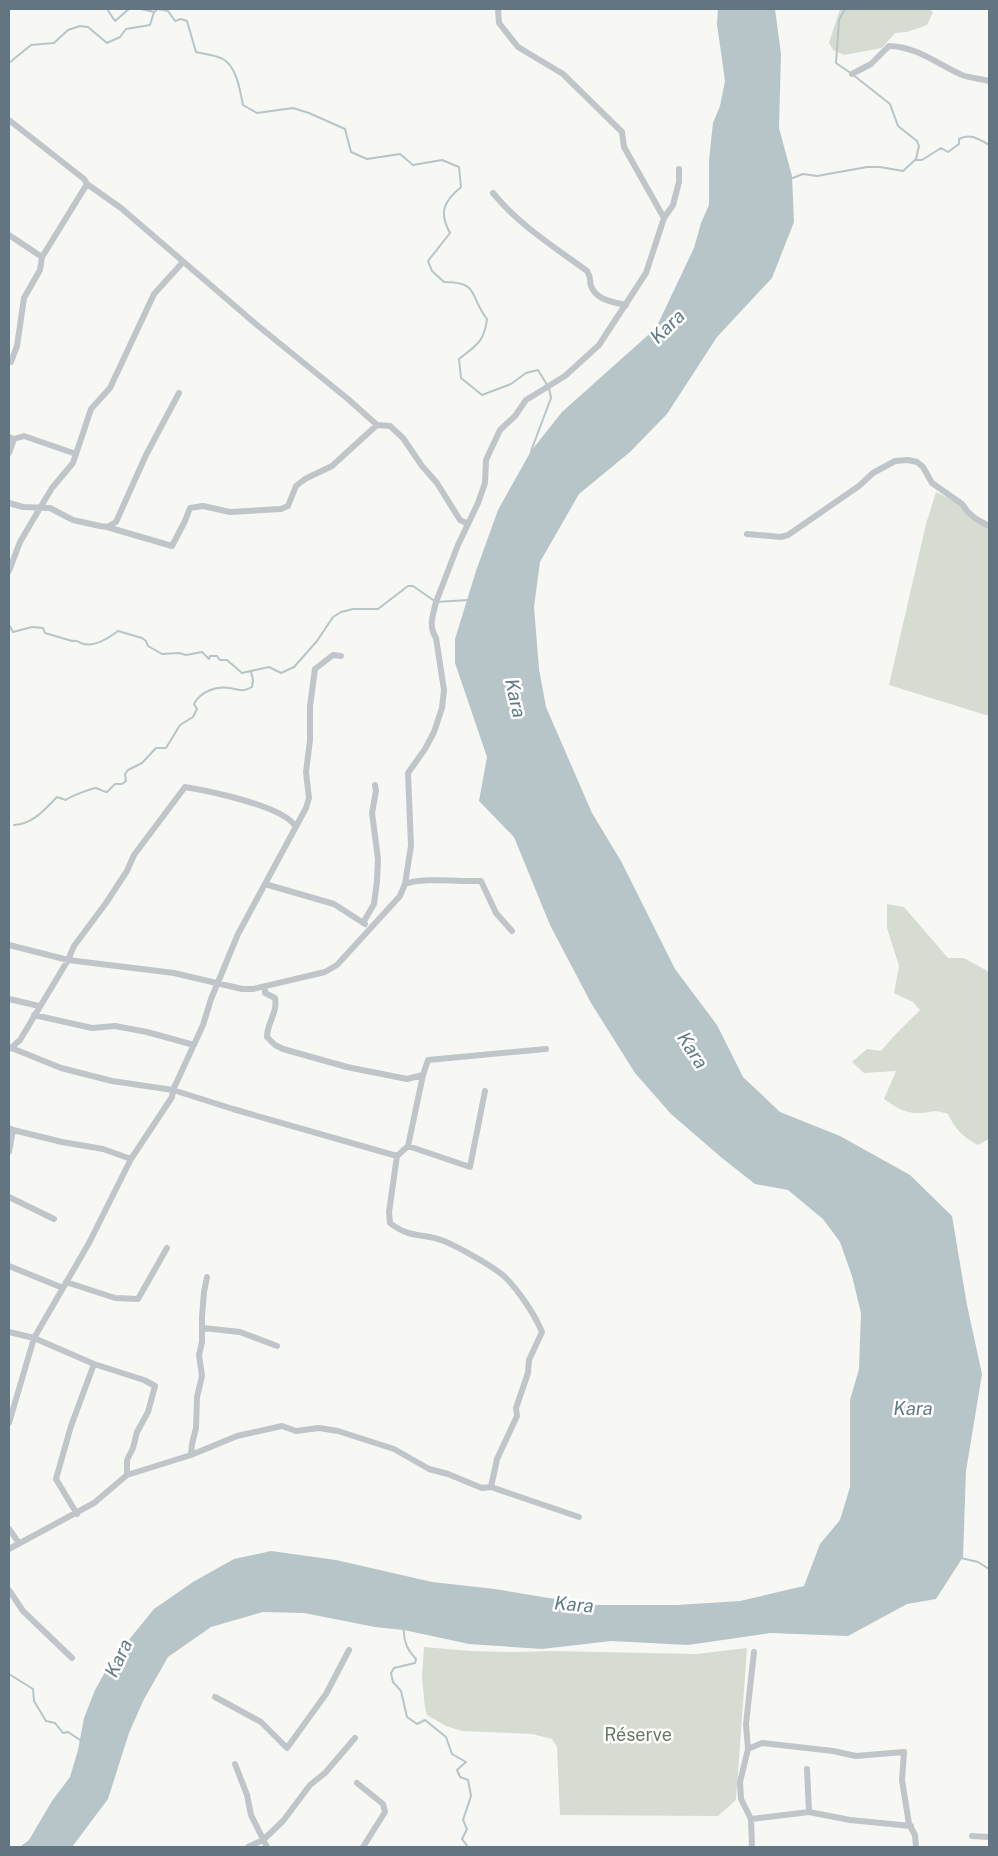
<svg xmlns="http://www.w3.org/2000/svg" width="998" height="1856" font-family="'Public Sans',sans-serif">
<rect width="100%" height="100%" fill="#f7f7f4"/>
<!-- green -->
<path fill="#d7dcd3" d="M 840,9 L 929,9 L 933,12 L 927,25 L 907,32 L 895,33 L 882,48 L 844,55 L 833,50 L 829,43 Z
M 936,492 L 960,504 L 989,528 L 989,716 L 889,685 L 926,524 Z
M 887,904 L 904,907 L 948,958 L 964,958 L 989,972 L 989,1139 L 978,1145 C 963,1137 955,1129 948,1114 C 930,1108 932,1114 917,1113 C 904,1113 894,1106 884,1099 L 896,1071 L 864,1073 L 852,1062 L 867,1049 L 881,1051 L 893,1037 L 920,1010 L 913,1002 L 894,993 L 899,966 L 887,928 Z
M 424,1647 L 470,1651 L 513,1652 L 552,1651 L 696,1654 L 747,1648 L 736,1800 L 718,1816 L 560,1815 L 557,1747 L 552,1739 L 532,1734 L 462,1731 L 446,1726 L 427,1715 L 425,1708 L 422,1677 Z"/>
<!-- water -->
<path fill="#b7c5c8" d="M 718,9 L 775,9 L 781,54 L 779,128 L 792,176 L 794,222 L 772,278 L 717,337 L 667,414 L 630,452 L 579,494 L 540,562 L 534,607 L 539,669 L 546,707 L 592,813 L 621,861 L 675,969 L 717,1025 L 743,1077 L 780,1112 L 840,1136 L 910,1175 L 952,1216 L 967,1305 L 982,1374 L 966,1471 L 963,1557 L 936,1599 L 907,1604 L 848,1636 L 770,1633 L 688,1645 L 611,1641 L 542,1649 L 469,1644 L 404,1630 L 375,1627 L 304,1613 L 263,1612 L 211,1627 L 168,1657 L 143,1701 L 129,1733 L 108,1799 L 72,1847 L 20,1847 L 29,1840 L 52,1801 L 70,1777 L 78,1750 L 84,1718 L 95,1690 L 110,1663 L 154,1609 L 193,1582 L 234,1559 L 271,1551 L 336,1560 L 432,1582 L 495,1589 L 591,1605 L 677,1605 L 740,1601 L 804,1586 L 820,1544 L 840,1520 L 850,1487 L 850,1400 L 859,1369 L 861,1313 L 852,1276 L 840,1242 L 823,1219 L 788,1190 L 755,1184 L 722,1158 L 671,1114 L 635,1073 L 591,1003 L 550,925 L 514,837 L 479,801 L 487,757 L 455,663 L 455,639 L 476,571 L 498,510 L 531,451 L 562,412 L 656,328 L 694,248 L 701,223 L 709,205 L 709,160 L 713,123 L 720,106 L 725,81 L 717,24 Z"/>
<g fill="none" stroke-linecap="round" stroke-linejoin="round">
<!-- stream -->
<path stroke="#b7c5c8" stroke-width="2" d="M 107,9 L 115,21 L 129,9
M 141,9 L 154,12 L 158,9 L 168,11 L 175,21 L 181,19 L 187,21 L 196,52 C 204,54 216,55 223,59 C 237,67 240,91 243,105 L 257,113 L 293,108 L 309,113 L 345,129 L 351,152 L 367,159 L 400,154 L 413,165 L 442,160 L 459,167 L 461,187 C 443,202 439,213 450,233 L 428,261 L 432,271 L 444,282 C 480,282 469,296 487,319 C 484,343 476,345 459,359 L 461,378 L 482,395 L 511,384 L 526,373 L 538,370 L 549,388 L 551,398 L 531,451
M 9,63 L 31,45 L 54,43 L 68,30 L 80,26 L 88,27 L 107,43 L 120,37 L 126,29 L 150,25 L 154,12
M 916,160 L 922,160 L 941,148 L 948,152 L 959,144 L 959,139 C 970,133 979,139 989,145
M 790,179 L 803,174 L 817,176 L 867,167 L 880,167 L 903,171 L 916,159 L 919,146 L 917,141 L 898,126 L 890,104 L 852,74 L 836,63 L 839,20 L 845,9
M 9,625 L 13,632 L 32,627 L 43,628 L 45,633 L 72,641 C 79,640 79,643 84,644 C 96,647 110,637 118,631 L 142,638 L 146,641 L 148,646 L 162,654 L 179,653 L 186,655 L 202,652 L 209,659 L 210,656 L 217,656 L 220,660 L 227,660 L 242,673 L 269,667 L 281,673 L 294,667 L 317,641 L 333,617 L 341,612 L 353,609 L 378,609 L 408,586 L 413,586 L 436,602 L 468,600
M 14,825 C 33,824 44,810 57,797 L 66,800 C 68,797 93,788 96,788 C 100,789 103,792 107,792 L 115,784 L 122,784 L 126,781 L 125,774 L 128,770 L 142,763 L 156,748 L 166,748 L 180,725 L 193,717 L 197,709 L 194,704 C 200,692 215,686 229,688 C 239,689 242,693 252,687 L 253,680 L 251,671
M 961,1558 L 978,1562 L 989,1569
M 404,1628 C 403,1640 407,1650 416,1659 L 415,1663 L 394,1668 L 391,1673 L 393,1682 L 401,1691 L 407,1717 L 417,1724 L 425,1720 L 446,1737 L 452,1754 L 466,1762 L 457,1770 L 460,1777 L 468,1780 L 471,1796 L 463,1820 L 467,1829 L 462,1839 L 468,1847
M 9,1674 L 33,1689 L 34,1701 L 46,1721 L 55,1723 L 63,1733 L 68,1732 L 80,1740"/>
<!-- minor -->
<path stroke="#c0c5c9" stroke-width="6" d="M 498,9 L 499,23 L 518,47 L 563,74 L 622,132 L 624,147 L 664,218
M 852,74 L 871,64 L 889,46 C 916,46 939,65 962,75 C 970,78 981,79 989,81
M 9,120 L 84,179 L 87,184 L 121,208 L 257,325 L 348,399 L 377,425 L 390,426 L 403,438 L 422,466 L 437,483 L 460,520 L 468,524
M 493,193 C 520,226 553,246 587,271 C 592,279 589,280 591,286 C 596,300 613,302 626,305
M 9,235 L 42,257
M 9,362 L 11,362 L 17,346 L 24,298 L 40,270 L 42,257 L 87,184
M 9,437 L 14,439 L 9,453
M 14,439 L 24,436 L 76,454
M 9,503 L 23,507 L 50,508 L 73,520 L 100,526 L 107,527 L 116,522 L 146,455 L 179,393
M 107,527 L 172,546 L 185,521 L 190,508 L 203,506 L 230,512 L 281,509 L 288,506 L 296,486 L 305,479 L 332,466 L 377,425
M 747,534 L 781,537 L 788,535 L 859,486 L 873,473 L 895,461 L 908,460 L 917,462 L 923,467 L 932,483 L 962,504 L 968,512 L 976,519 L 989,526
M 9,571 L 20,542 L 40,508 L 52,488 L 73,463 L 91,409 L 110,388 L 154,294 L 183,262
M 265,884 L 334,904 L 365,924
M 405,884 C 422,877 461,882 481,881 L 496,913 L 512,931
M 363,923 L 374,904 L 377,881 L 378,859 L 372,813 L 376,791 L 375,785
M 9,945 L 68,960 L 174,973 L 242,989 L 253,989 L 325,972 L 337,965 L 400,896 L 405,884 L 411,846 L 408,773 L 425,749 L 434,732 L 442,708 L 444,690 L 436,638 C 428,625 433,616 436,602 L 458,545 L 478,503 L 485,483 L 486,460 L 500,430 L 515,416 L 526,400 L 565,376 L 599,345 L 646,273 L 664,218 L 673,205 L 679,182 L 679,169
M 265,986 L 265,993 L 275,998 C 278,1013 267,1022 267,1037 L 275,1045 L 283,1049 L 347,1067 L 407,1079 L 423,1075
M 9,999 L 39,1006
M 34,1015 L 92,1028 L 115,1026 L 147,1032 L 194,1045
M 9,1047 L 61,1068 L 112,1081 L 173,1090 L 233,1109 L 397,1156 L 408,1146 L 423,1075 L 428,1060 L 546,1049
M 11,1048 L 20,1040 L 68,960 L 74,946 L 106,903 L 127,871 L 134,855 L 185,787 C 209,791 283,806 295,826
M 9,1128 L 13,1130 L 9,1152
M 13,1130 L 62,1142 L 103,1149 L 131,1159
M 408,1146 L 470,1167 L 485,1091
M 397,1156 L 389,1212 L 390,1223 C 412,1240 422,1232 444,1241 C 458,1247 495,1267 506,1278 C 519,1291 535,1315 542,1332 L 529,1360 L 528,1373 L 516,1408 L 517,1416 L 497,1459 L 491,1487
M 9,1197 L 54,1219
M 9,1266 L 63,1288
M 66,1282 L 115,1298 L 138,1299 L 167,1248
M 203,1328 L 240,1332 L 277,1346
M 9,1332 L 34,1338 L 94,1364 L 144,1380 L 155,1386 L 148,1412 L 137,1432 L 133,1448 L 127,1460 L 127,1475
M 9,1423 L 34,1338 L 89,1243 L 131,1159 L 172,1097 L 173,1090 L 203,1025 L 211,999 L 238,934 L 306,808 L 309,798 L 306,772 L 310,740 L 310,706 L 315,669 L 333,655 L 341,656
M 191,1455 L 192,1444 L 196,1428 L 197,1397 L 202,1376 L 199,1355 L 202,1342 L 202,1317 L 204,1292 L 207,1277
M 77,1514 L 56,1479 L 71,1426 L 94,1364
M 9,1529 L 19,1543
M 9,1549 L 94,1503 L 127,1475 L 191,1455 L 237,1436 L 282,1426 L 296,1431 L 319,1428 L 338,1431 L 394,1449 L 429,1469 L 448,1474 L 482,1488 L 491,1487 L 579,1517
M 9,1590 L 23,1611 L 72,1658
M 215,1697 L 261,1722 L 287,1748 L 326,1694 L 349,1650
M 748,1749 L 762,1743 L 833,1751 L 856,1756 L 904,1752 L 902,1780 L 909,1824 L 915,1835 L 916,1847
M 235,1764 L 247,1795 L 251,1815 L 267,1847
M 807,1769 L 809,1812
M 357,1783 L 383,1804 L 385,1812 L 363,1847
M 751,1819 L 809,1812 L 850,1820 L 911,1826
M 972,1836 L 989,1837
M 248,1847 L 263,1840 L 283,1821 L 310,1785 L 325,1773 L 355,1738
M 752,1847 L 751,1819 L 741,1799 L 740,1782 L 748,1749 L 746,1724 L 754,1652"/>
</g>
<g text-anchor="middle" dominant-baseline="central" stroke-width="5" stroke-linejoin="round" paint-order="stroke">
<!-- park labels -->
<g font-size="18" fill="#667861" stroke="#fff">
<text x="638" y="1734">Réserve</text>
</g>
<!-- water labels -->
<g font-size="19" font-style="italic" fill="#617b82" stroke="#fff">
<text transform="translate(667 326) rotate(-44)">Kara</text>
<text transform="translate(516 698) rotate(78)">Kara</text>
<text transform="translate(693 1050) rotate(57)">Kara</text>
<text x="913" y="1408">Kara</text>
<text transform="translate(574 1604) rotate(5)">Kara</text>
<text transform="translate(118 1658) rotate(-65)">Kara</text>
</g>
</g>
<!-- border -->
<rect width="998" height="1856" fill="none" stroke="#627580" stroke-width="20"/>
</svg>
